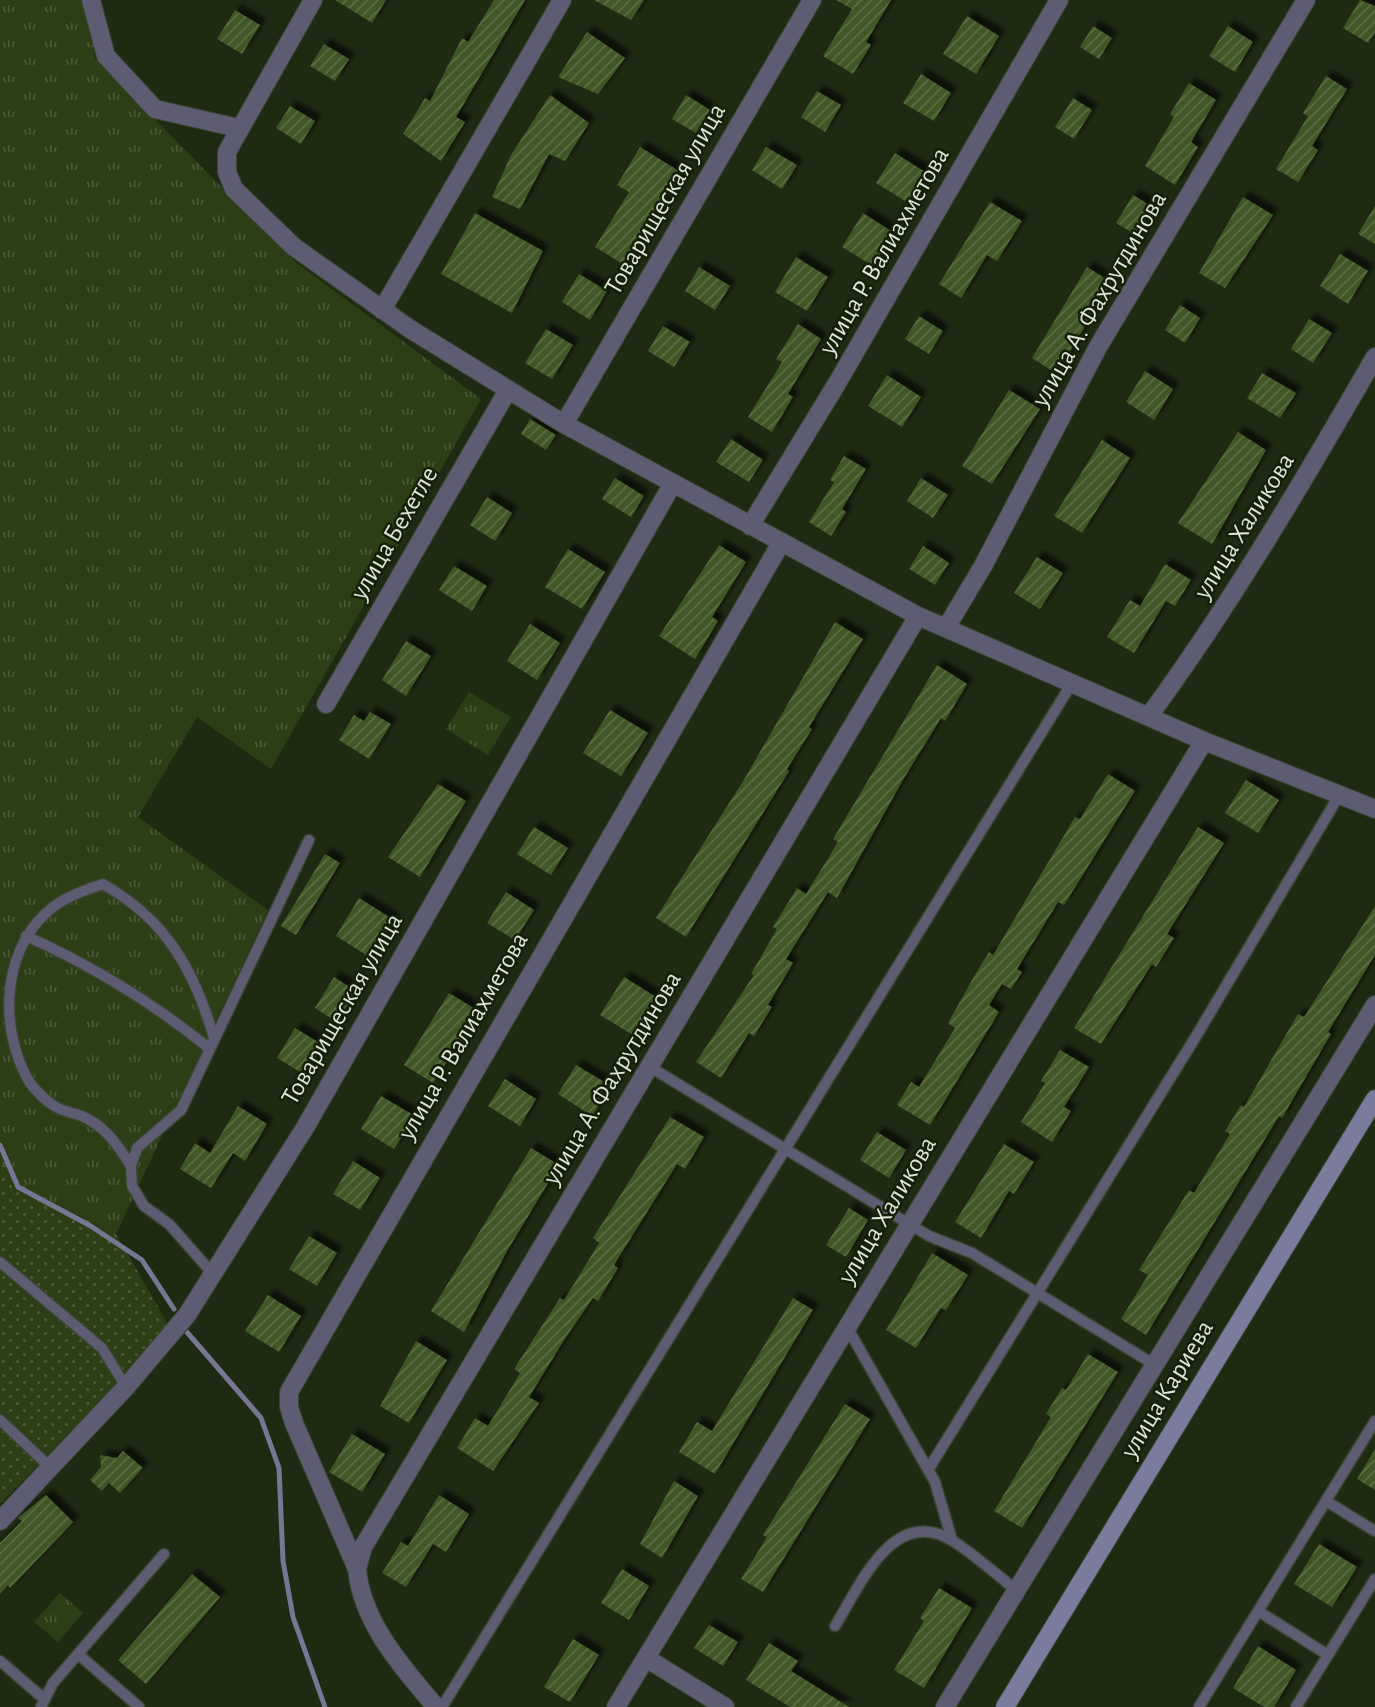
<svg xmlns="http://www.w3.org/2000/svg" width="1375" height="1707" font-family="'Alegreya Sans',sans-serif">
<defs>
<pattern id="grass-tufts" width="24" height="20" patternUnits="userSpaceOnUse" patternTransform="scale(1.75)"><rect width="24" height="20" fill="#2c3e15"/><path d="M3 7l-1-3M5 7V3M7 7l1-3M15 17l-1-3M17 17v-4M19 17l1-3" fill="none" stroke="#4a5a36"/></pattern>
<pattern id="garden-dots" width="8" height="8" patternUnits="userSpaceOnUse" patternTransform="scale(1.75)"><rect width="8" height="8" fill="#2c3e15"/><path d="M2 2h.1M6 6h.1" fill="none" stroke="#4a5a36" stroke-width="1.8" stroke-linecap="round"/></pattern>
<pattern id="building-hatch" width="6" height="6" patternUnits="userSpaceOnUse" patternTransform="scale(1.75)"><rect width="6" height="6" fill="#405626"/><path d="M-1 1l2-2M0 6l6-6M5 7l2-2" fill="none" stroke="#5b6e45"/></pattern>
<filter id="shadow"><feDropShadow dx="6" dy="-6" stdDeviation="2" flood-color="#0009"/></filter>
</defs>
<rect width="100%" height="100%" fill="#1f2a13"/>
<!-- grass -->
<path fill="url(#grass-tufts)" d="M 0,0 L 87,0 L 95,58 L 294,261 L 481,399 L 271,769 L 197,717 L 138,817 L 268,910 L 116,1234 L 30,1191 L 0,1162 Z
M 469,692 L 511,717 L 488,755 L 446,729 Z
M 60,1593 L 83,1613 L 58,1642 L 34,1622 Z"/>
<!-- garden -->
<path fill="url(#garden-dots)" d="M 0,1162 L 30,1191 L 116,1234 L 168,1324 L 114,1388 L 0,1504 Z"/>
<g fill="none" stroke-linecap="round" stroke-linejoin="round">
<!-- stream -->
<path stroke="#777794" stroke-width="5" d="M 0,1145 L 18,1187 L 89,1225 L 142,1260 L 174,1309
M 186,1331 L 261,1418 L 279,1468 L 283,1561 L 293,1617 L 325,1707"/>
</g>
<!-- building -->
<path fill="url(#building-hatch)" filter="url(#shadow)" d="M 335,0 L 386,0 L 372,23 Z
M 494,0 L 525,0 L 456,117 L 465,122 L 441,161 L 403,134 L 425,98 L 430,101 L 462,38 L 468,42 Z
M 594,0 L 644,0 L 631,20 Z
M 836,0 L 891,0 L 866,42 L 871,45 L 853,74 L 823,56 L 852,9 Z
M 1360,0 L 1375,6 L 1375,32 L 1368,43 L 1343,28 Z
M 235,10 L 260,25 L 242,54 L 217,39 Z
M 967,16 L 999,36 L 976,74 L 943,54 Z
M 1093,26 L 1112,38 L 1099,59 L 1080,47 Z
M 1228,26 L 1253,42 L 1235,72 L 1209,56 Z
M 587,32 L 625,58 L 598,94 L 558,77 Z
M 324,44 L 349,59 L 335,81 L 310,66 Z
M 921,74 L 951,93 L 934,121 L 903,103 Z
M 1326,76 L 1347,89 L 1312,146 L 1318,150 L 1298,182 L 1276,169 L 1308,116 L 1303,113 Z
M 1189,83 L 1216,100 L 1191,142 L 1198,147 L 1175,185 L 1145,166 L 1174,117 L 1170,114 Z
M 817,91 L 841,105 L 825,132 L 801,117 Z
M 550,95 L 589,123 L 565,161 L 549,154 L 520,209 L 492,197 L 511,155 Z
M 686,95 L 710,110 L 696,133 L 672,119 Z
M 1073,98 L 1092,110 L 1074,139 L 1055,127 Z
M 290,106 L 315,121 L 301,144 L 276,128 Z
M 640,147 L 682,173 L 623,264 L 595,247 L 629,192 L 617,185 Z
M 766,147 L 797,165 L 782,189 L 752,170 Z
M 895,153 L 925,172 L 907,202 L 876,183 Z
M 1133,195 L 1153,207 L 1136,235 L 1116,223 Z
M 1243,197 L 1273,215 L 1225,288 L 1199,273 Z
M 990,202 L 1022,221 L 997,261 L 987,255 L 961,298 L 939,284 Z
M 1375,206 L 1375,244 L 1358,234 Z
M 475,213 L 543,251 L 512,313 L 441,274 Z
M 863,213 L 894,233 L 873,266 L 842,247 Z
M 1340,254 L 1368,271 L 1348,304 L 1320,286 Z
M 796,257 L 828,277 L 807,311 L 775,292 Z
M 699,267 L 730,286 L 715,310 L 685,291 Z
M 1087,267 L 1111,282 L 1057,374 L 1032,358 Z
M 579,274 L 607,291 L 590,320 L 562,302 Z
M 1180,305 L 1200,318 L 1185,343 L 1165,330 Z
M 919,316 L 943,331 L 929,354 L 905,339 Z
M 1309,319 L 1332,333 L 1313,363 L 1291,349 Z
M 798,324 L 821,339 L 788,394 L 793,397 L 772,432 L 748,417 L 782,362 L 776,359 Z
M 663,326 L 690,342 L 674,367 L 648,351 Z
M 546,329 L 573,345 L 552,379 L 525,363 Z
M 1145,371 L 1173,389 L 1154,420 L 1126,402 Z
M 1262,373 L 1296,393 L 1280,418 L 1247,398 Z
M 887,375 L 921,397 L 902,427 L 868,406 Z
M 1009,390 L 1040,409 L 992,484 L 962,466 Z
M 530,419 L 556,435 L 546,450 L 521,434 Z
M 1238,432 L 1266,450 L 1212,544 L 1178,523 Z
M 731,439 L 763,460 L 749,482 L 716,462 Z
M 1102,440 L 1130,458 L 1082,533 L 1054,516 Z
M 844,456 L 866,469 L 842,509 L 846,512 L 831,536 L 809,522 L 834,482 L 830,480 Z
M 615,478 L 644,496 L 631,517 L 602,499 Z
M 921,478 L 948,495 L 933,518 L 907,501 Z
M 487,497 L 512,513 L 495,541 L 470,525 Z
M 719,545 L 746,562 L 712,617 L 718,621 L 695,659 L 659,636 Z
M 923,546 L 949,563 L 935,585 L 909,569 Z
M 568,549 L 605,572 L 582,609 L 545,587 Z
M 1037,557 L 1063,573 L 1040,609 L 1014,593 Z
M 1165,564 L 1191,580 L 1175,606 L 1166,601 L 1134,653 L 1107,637 L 1130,600 L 1140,606 Z
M 454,566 L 487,586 L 472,611 L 439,590 Z
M 835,622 L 863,639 L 809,727 L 812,729 L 787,769 L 789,771 L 686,937 L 656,918 L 745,778 Z
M 530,624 L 560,643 L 537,680 L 507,661 Z
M 406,641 L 431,656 L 406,696 L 382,680 Z
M 937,665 L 967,684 L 945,721 L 941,718 L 904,778 L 837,898 L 828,892 L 786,959 L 793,963 L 768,1005 L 772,1007 L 754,1036 L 749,1033 L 721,1078 L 696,1062 L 754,975 L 751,974 L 777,929 L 773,927 L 797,888 L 806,894 L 838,842 L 833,839 Z
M 610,710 L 648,733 L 621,776 L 583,753 Z
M 370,712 L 391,724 L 369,759 L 339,740 L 354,715 L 364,721 Z
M 1108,774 L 1135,791 L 1064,905 L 1058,902 L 1017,969 L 1022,972 L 1011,989 L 1002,984 L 989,1005 L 999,1012 L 930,1125 L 897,1105 L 911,1082 L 919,1087 L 955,1028 L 948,1023 L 976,973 L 989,952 L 993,955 L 1075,817 L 1080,819 Z
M 1246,780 L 1279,800 L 1258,833 L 1225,813 Z
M 438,784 L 466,801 L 420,877 L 388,857 Z
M 534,827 L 568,848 L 551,875 L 517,854 Z
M 1198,827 L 1224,843 L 1167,934 L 1174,938 L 1156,967 L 1152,964 L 1101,1044 L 1074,1028 Z
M 325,854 L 340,863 L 296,935 L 281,926 Z
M 506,892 L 534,910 L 515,940 L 487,923 Z
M 359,898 L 394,920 L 371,958 L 336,936 Z
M 1375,906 L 1375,955 L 1328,1032 L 1331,1034 L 1304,1080 L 1282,1118 L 1279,1116 L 1146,1335 L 1121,1319 L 1148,1275 L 1139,1270 L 1189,1190 L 1194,1193 L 1230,1134 L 1225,1131 L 1241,1105 L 1244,1107 L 1298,1014 L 1304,1017 Z
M 334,977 L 356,991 L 337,1022 L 315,1008 Z
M 624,977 L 656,997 L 633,1035 L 600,1015 Z
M 449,993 L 480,1012 L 433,1083 L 404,1065 Z
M 295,1028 L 323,1045 L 305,1075 L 277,1058 Z
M 1060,1050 L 1089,1067 L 1064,1107 L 1071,1111 L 1052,1142 L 1021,1122 L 1045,1083 L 1041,1081 Z
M 576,1065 L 611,1086 L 592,1116 L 558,1094 Z
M 505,1079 L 536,1099 L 520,1126 L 488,1106 Z
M 381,1096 L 415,1116 L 394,1149 L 361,1129 Z
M 238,1106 L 267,1124 L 245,1161 L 233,1153 L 211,1188 L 180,1169 L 195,1143 L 210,1153 Z
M 670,1117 L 704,1137 L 685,1169 L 677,1164 L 614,1265 L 618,1268 L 598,1301 L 593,1298 L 566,1337 L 529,1397 L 539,1403 L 493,1471 L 457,1448 L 475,1418 L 488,1426 L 520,1373 L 514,1369 L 560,1298 L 564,1300 L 599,1243 L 593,1238 Z
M 877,1132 L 906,1150 L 889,1178 L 860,1160 Z
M 1004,1144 L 1034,1162 L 1014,1194 L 1009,1191 L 981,1238 L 955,1222 Z
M 531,1148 L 559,1165 L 507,1251 L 464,1332 L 431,1311 Z
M 353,1161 L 380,1178 L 360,1210 L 333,1194 Z
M 849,1208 L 868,1220 L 846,1257 L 826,1245 Z
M 309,1236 L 337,1253 L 317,1286 L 289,1269 Z
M 932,1253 L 968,1275 L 946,1310 L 941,1308 L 916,1348 L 886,1330 Z
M 268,1295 L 301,1316 L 279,1352 L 245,1331 Z
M 793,1298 L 813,1310 L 715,1474 L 679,1452 L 697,1422 L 712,1431 Z
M 416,1341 L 447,1360 L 409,1423 L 380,1406 Z
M 1088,1354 L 1118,1372 L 1022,1528 L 994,1511 L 1051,1417 L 1046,1414 L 1062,1388 L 1066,1390 Z
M 845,1404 L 870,1419 L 763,1592 L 741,1579 L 767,1537 L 763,1535 Z
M 352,1434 L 385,1454 L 362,1492 L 329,1472 Z
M 1375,1449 L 1375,1490 L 1357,1479 Z
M 123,1451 L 143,1468 L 120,1493 L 109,1483 L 102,1491 L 90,1480 L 101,1467 L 100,1455 L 117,1458 Z
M 674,1481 L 698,1496 L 662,1558 L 640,1544 Z
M 46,1495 L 73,1522 L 10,1588 L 8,1585 L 0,1594 L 0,1543 L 22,1521 L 18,1518 Z
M 439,1495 L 469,1514 L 446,1552 L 433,1544 L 406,1587 L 382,1573 L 401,1542 L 408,1546 Z
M 1319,1544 L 1357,1567 L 1332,1607 L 1294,1584 Z
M 622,1569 L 649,1586 L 629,1620 L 601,1603 Z
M 192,1574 L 220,1597 L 146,1684 L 118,1660 Z
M 939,1588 L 972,1608 L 924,1688 L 894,1670 L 924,1621 L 920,1618 Z
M 709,1625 L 738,1642 L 723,1666 L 694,1648 Z
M 573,1639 L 599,1655 L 570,1702 L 544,1687 Z
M 769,1643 L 798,1661 L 791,1671 L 849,1707 L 790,1707 L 746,1680 Z
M 1258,1646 L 1296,1670 L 1274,1707 L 1264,1707 L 1233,1688 Z"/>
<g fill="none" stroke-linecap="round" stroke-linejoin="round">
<!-- lane casing -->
<g stroke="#3a442e" stroke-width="13">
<path id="lane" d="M 26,936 C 93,966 152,1002 210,1049
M 650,1067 L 929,1236 L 972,1253 L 1155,1365
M 131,1166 C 119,1147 108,1130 88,1119 C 79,1113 67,1113 58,1108 C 49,1104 36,1091 30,1083 C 0,1033 0,956 46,913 C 62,898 82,891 103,884 C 166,920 194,969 214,1038
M 0,1262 L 102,1348 L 126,1387
M 213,1274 L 169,1224 L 144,1206 L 132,1186 L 131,1166 L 137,1148 L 181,1110 L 309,840
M 847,1327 L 935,1482 L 952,1540
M 0,1420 L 52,1469
M 928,1470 L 1195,1038 L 1340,794
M 1326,1501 L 1375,1531
M 1258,1611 L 1328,1655 L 1375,1579
M 835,1626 C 860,1586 893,1504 953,1541 C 975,1555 996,1574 1017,1591
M 78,1654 L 139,1707
M 0,1661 L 43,1698
M 41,1707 L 53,1683 L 164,1554
M 442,1707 L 1072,683
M 1199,1707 L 1375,1421
M 1296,1707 L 1328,1655"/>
</g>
<!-- street casing -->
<g stroke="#3a442e" stroke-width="20">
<path id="street" d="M 91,0 L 106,56 L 155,109 L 238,128
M 313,0 L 227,152 L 227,172 L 234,189 L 294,247 L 410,329 L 564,424 L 918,616 L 1204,741 L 1375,809
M 382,310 L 562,0
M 564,424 L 812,0
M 750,526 L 836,385 L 1059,0
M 946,628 L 983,566 L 1098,347 L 1306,0
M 326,704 L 508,390
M 1149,716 C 1233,601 1304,480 1375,357
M 0,1521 L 126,1387 L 187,1315 L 306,1126 L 673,483
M 357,1569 L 363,1547 L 918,616
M 646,1658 L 725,1707
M 436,1707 C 403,1668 362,1623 357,1569 L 294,1423 L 289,1407 L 289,1392 L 781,543
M 616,1707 L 1204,741
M 945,1707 L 1375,1005"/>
</g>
<!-- secondary casing -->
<g stroke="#3a442e" stroke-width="20">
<path id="secondary" d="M 1005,1707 L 1375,1099"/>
</g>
<!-- lane -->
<use href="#lane" stroke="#5d5c72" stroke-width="10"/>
<!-- street -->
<use href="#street" stroke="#5d5c72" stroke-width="18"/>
<!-- secondary -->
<use href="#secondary" stroke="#7b7b9d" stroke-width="18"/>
</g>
<g text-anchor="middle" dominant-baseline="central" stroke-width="5" stroke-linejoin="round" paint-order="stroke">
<!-- street labels -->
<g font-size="26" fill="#dee6d7" stroke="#162009">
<text transform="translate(665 199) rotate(-60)">Товарищеская улица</text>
<text transform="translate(884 251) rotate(-60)">улица Р. Валиахметова</text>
<text transform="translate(1099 299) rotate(-60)">улица А. Фахрутдинова</text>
<text transform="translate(1244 526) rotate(-58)">улица Халикова</text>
<text transform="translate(394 533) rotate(-60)">улица Бехетле</text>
<text transform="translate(342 1009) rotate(-60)">Товарищеская улица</text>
<text transform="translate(463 1036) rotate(-60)">улица Р. Валиахметова</text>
<text transform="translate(612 1078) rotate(-59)">улица А. Фахрутдинова</text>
<text transform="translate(887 1210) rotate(-59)">улица Халикова</text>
<text transform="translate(1167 1389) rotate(-59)">улица Кариева</text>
</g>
</g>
</svg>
